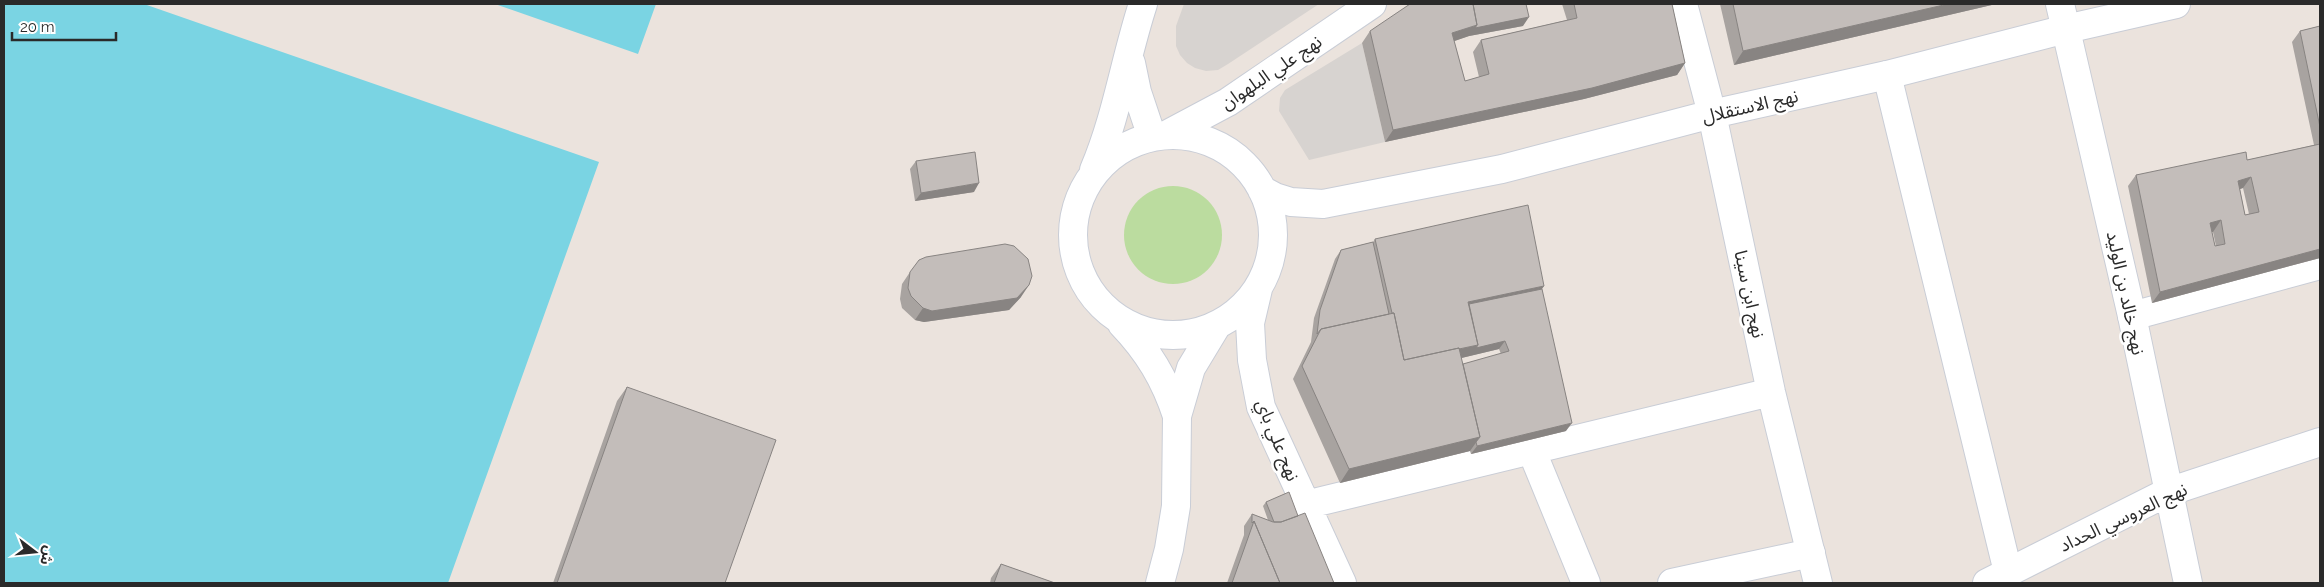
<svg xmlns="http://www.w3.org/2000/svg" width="2324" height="587" font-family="Raleway,'Noto Sans Arabic',sans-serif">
<rect width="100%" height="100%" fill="#ebe3dd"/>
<!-- green -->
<path fill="#bbdc9f" d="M1124 235a49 49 0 1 1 98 0a49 49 0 1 1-98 0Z"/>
<!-- plaza -->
<path fill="#d7d3d0" d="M 1184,4 L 1319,4 L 1228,64 L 1218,70 L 1206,71 L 1195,68 L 1187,63 L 1180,55 L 1176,46 L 1176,26 Z
M 1362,43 L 1385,142 L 1309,160 L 1279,111 L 1280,98 L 1285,90 Z"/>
<!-- water -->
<path fill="#7ad4e3" d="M 4,4 L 144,4 L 599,162 L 448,583 L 4,583 Z
M 495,4 L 656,4 L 638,54 Z"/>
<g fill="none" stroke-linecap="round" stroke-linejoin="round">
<!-- pedestrian casing -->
<g stroke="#c9cdd6" stroke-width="30">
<path id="pedestrian" d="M 1887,75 L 2008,572
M 2132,316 L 2320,265
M 1672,583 L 1811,553"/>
</g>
<!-- minor casing -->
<g stroke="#c9cdd6" stroke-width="30">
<path id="minor" d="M 1683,4 L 1712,114 L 1771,392 L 1818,583
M 2060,4 L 2132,316 L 2188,583
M 1131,63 L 1137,92 L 1152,137
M 1166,135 L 1228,102 L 1372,4
M1073 235a100 100 0 1 1 200 0a100 100 0 1 1-200 0Z
M 1094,170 C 1117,116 1125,59 1143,4
M 1262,190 L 1275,197 L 1291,202 L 1323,204 L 1502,169 L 1712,114 L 1887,75 L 2066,29 L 2176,4
M 1258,289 L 1250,323 L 1252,360 L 1261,407 L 1342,583
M 1122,324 C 1148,351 1165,379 1177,416
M 1531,449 L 1586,583
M 1305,505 L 1771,392
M 1160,583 L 1169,549 L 1176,506 L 1177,416 L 1191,368 L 1217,325
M 1987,583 L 2168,492 L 2320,442"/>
</g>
<!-- pedestrian -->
<use href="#pedestrian" stroke="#fff" stroke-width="28"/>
<!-- minor -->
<use href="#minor" stroke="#fff" stroke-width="28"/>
</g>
<!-- wall -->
<path fill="#a8a3a0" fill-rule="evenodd" d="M 1562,4 L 1672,4 L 1685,63 L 1677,75 L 1584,99 L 1385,142 L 1362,43 L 1370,31 L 1523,26 L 1469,36 L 1454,41 L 1465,81 L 1479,77 L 1473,52 L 1481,40 L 1567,20 Z
M 1720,4 L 1996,4 L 1734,65 Z
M 2320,26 L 2320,258 L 2152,303 L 2128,186 L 2136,175 L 2247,160 L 2314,145 L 2292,42 L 2300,31 ZM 2243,188 L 2249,214 L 2245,215 L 2240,189 ZM 2212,232 L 2213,232 L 2216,246 L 2215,246 Z
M 916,161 L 974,192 L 915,201 L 910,169 Z
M 1375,239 L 1544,286 L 1542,289 L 1566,431 L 1471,454 L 1470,451 L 1340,483 L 1293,379 L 1311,342 L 1314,318 L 1335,259 L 1341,250 L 1373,242 ZM 1499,349 L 1501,354 L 1463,364 L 1461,358 Z
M 910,272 L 1021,297 L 1009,310 L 924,322 L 915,320 L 902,308 L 900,299 L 902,284 Z
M 627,387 L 725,583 L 553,583 L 617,401 Z
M 1266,502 L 1298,516 L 1334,583 L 1227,583 L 1244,535 L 1244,526 L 1252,514 L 1268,520 L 1263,506 Z
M 1001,564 L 1055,583 L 990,583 L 991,578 Z"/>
<!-- shaded-wall -->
<path fill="#888482" d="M 1948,4 L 1996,4 L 1734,65 L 1743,51 Z
M 1529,17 L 1523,26 L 1469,36 L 1443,45 L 1452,33 L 1477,25 Z
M 1685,63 L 1677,75 L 1584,99 L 1385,142 L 1393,130 Z
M 2251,177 L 2243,188 L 2230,192 L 2238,181 Z
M 979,183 L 974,192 L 915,201 L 921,193 Z
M 2221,220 L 2213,232 L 2202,234 L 2210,223 Z
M 2320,249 L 2320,258 L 2152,303 L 2160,292 Z
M 1029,285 L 1021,297 L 1009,310 L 924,322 L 915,320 L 923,308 Z
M 1544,286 L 1536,297 L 1468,312 L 1468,302 Z
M 1505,341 L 1499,349 L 1395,374 L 1403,362 L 1478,345 Z
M 1572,423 L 1566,431 L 1471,454 L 1477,446 Z
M 1480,437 L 1470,451 L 1340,483 L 1349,469 Z"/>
<!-- building -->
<path fill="#c3bdba" stroke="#888482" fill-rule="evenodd" d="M 1410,4 L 1473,4 L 1477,25 L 1452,33 L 1465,81 L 1489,74 L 1481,40 L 1577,18 L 1574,4 L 1672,4 L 1685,63 L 1592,88 L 1393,130 L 1370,31 Z
M 1473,4 L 1526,4 L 1529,17 L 1475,28 L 1477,25 Z
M 1733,4 L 1948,4 L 1743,51 Z
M 2320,26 L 2320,127 L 2300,31 Z
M 2320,144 L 2320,249 L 2160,292 L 2136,175 L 2246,152 L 2247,160 ZM 2251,177 L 2259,212 L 2245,215 L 2238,181 ZM 2221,220 L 2225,244 L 2215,246 L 2210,223 Z
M 975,152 L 979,183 L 921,193 L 916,161 Z
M 1528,205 L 1544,286 L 1468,302 L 1478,345 L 1459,349 L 1459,348 L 1404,360 L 1394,313 L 1392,313 L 1375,239 Z
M 1373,242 L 1389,314 L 1321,329 L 1317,334 L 1320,310 L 1341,250 Z
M 1005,244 L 1014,246 L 1028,259 L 1032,276 L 1029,285 L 1017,298 L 932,311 L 923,308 L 911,296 L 908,288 L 910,272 L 919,260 L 926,257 Z
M 1542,289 L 1572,423 L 1477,446 L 1476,442 L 1480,437 L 1463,364 L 1509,351 L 1505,341 L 1476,348 L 1478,345 L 1469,304 Z
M 1394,313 L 1404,360 L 1459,348 L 1480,437 L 1349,469 L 1302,366 L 1321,329 Z
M 627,387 L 776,440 L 725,583 L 557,583 Z
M 1289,492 L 1298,516 L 1281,522 L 1274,522 L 1266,502 Z
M 1305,513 L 1334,583 L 1280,583 L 1254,521 L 1252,523 L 1252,514 L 1273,522 L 1281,522 Z
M 1254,521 L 1280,583 L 1232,583 Z
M 1001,564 L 1055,583 L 994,583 Z"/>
<g text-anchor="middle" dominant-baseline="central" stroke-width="5" stroke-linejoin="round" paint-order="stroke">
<!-- street labels -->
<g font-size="18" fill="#2a2a2a" stroke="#fff">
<text transform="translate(1271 72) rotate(-34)">نهج علي البلهوان</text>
<text transform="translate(1750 106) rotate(-13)">نهج الاستقلال</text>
<text transform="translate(2126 293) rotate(78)">نهج خالد بن الوليد</text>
<text transform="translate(1750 294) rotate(78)">نهج ابن سينا</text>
<text transform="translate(1278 440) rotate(68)">نهج علي باي</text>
<text transform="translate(2123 517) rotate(-25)">نهج العروسي الحداد</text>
</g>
</g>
<!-- border -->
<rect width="2324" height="587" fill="none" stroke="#2a2a2a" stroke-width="10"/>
<!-- north arrow -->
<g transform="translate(35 552) rotate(106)" stroke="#ffffff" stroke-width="4" paint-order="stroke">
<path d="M0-4L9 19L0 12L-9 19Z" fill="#2a2a2a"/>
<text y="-8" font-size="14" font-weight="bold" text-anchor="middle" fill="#2a2a2a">ش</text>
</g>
<!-- scale -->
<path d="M12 32v8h104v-8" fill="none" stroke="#2a2a2a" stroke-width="2.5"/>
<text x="20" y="32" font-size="15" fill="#2a2a2a" stroke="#ffffff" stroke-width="4" paint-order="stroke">20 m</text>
</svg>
